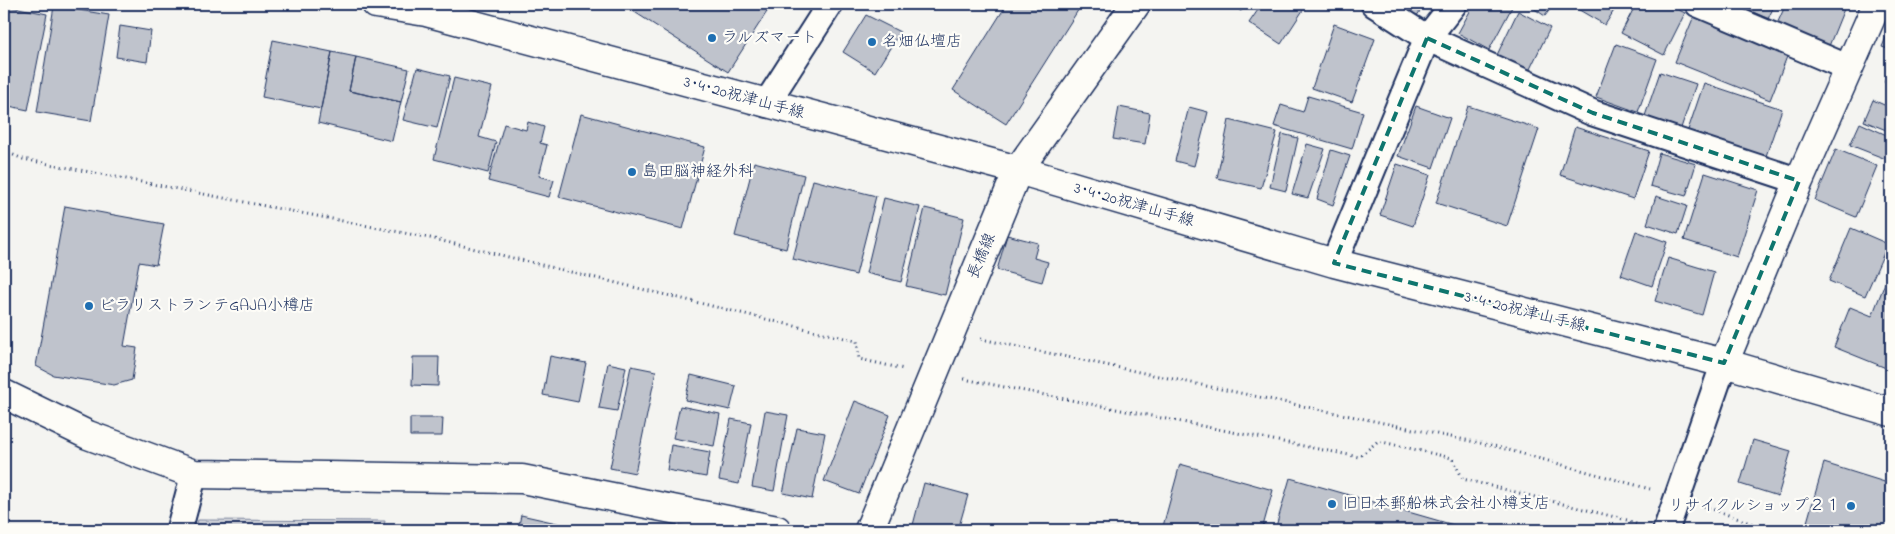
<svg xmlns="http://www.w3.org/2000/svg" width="1895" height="534" font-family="'Indie Flower','Klee One',sans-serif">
<rect width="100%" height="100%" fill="#f4f4f1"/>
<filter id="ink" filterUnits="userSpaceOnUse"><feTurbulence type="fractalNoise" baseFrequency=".02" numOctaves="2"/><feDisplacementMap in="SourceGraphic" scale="10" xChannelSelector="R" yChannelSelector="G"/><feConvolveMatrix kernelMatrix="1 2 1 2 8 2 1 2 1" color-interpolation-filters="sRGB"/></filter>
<g filter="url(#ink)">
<!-- green -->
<path fill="#d4d6db" stroke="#78829c" d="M 198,520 L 385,521 L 383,530 L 195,530 Z"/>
<!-- building -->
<path fill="#bfc3cc" stroke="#1b2f5e" d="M 622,4 L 772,4 L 728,72 Z
M 1007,4 L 1082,4 L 1006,124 L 953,90 Z
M 1230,4 L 1246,4 L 1241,11 Z
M 1262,4 L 1307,4 L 1281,44 L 1249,23 Z
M 1390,4 L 1425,4 L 1414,20 Z
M 1474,4 L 1506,4 L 1512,7 L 1489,50 L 1458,33 Z
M 1527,4 L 1554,4 L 1545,16 Z
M 1569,4 L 1618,4 L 1605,25 Z
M 1636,4 L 1667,4 L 1685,13 L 1664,55 L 1621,33 Z
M 1735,4 L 1775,4 L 1768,19 Z
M 1786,4 L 1846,4 L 1829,46 L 1777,24 Z
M 4,5 L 47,14 L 28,110 L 4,105 Z
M 54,6 L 109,15 L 91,121 L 37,112 Z
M 1518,11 L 1550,28 L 1529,71 L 1497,55 Z
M 866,15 L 900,32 L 875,72 L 843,52 Z
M 1694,16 L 1788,54 L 1770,100 L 1675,62 Z
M 1334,24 L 1375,39 L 1352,102 L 1312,88 Z
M 1891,25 L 1891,50 L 1882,47 Z
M 120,26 L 151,31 L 147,62 L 116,57 Z
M 273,40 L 332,52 L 321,109 L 262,97 Z
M 1616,44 L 1657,59 L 1638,112 L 1596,97 Z
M 332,52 L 356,57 L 349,91 L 401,102 L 392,141 L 318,123 Z
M 356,57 L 409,69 L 401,102 L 349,91 Z
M 1891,64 L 1891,85 L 1884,82 Z
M 417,68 L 450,76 L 437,128 L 403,120 Z
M 1660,72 L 1696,84 L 1681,128 L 1645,116 Z
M 454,78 L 492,87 L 479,137 L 496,142 L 488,173 L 434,159 Z
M 1704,83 L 1782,109 L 1765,159 L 1687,133 Z
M 1308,96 L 1363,112 L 1352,149 L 1274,126 L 1281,105 L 1303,112 Z
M 1873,100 L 1891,108 L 1891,132 L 1864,121 Z
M 1416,106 L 1450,118 L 1433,168 L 1398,156 Z
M 1468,106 L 1539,129 L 1507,226 L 1436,203 Z
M 1119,107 L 1150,113 L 1145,144 L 1113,139 Z
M 1189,107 L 1208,112 L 1194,166 L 1175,161 Z
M 581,114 L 705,147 L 683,229 L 559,197 Z
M 1229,120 L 1277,132 L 1261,188 L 1217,178 Z
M 528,122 L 544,127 L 540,143 L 547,145 L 539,176 L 554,180 L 549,197 L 488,181 L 504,124 L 526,130 Z
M 1860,123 L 1891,137 L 1891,161 L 1850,145 Z
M 1575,127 L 1649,151 L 1633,199 L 1560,175 Z
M 1282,134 L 1298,138 L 1286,191 L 1270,187 Z
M 1307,144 L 1325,149 L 1308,198 L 1292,194 Z
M 1836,149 L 1877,166 L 1856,217 L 1815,200 Z
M 1331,150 L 1350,156 L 1333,205 L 1317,199 Z
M 1659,153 L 1696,164 L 1686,196 L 1650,186 Z
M 754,162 L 804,175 L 786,249 L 735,236 Z
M 1397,164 L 1430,175 L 1413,226 L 1380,215 Z
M 1705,173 L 1758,190 L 1737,257 L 1684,240 Z
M 813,180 L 876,196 L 856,275 L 793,259 Z
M 1656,196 L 1687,206 L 1678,234 L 1647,224 Z
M 884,198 L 920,207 L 901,282 L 866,273 Z
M 65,206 L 164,224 L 156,265 L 139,262 L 124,346 L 137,348 L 132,380 L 114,385 L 53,375 L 36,366 Z
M 925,208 L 964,218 L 945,295 L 906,286 Z
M 1851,228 L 1888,244 L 1865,296 L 1829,281 Z
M 1636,231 L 1667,242 L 1652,286 L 1621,275 Z
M 1007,235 L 1038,243 L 1034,258 L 1048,262 L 1042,282 L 997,270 Z
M 1668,258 L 1714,272 L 1702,315 L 1655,301 Z
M 1891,268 L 1891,370 L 1834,347 L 1850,307 L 1872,316 Z
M 550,356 L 586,363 L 578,402 L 543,395 Z
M 413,357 L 439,357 L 438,386 L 412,385 Z
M 608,363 L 626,367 L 617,411 L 599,408 Z
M 631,366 L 656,371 L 635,473 L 610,468 Z
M 691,375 L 736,386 L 730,410 L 685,400 Z
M 855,401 L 890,415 L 859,494 L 824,481 Z
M 680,406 L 720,414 L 714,446 L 673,438 Z
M 765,411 L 788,415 L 774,491 L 752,487 Z
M 410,418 L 443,418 L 442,436 L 410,436 Z
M 731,419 L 751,423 L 739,484 L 719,480 Z
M 797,428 L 825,433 L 812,499 L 783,493 Z
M 1753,440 L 1791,451 L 1778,496 L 1740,484 Z
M 671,445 L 710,452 L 706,477 L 667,470 Z
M 1824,463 L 1891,484 L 1891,530 L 1805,529 Z
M 1180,464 L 1273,490 L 1262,530 L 1162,530 Z
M 1290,478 L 1471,530 L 1275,530 Z
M 924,483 L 968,495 L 958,530 L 934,530 L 913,525 Z
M 521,515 L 561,524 L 559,530 L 518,530 Z
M 4,526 L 16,530 L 4,530 Z"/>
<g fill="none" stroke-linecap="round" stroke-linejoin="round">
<!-- minor casing -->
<g stroke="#1b2f5e" stroke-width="29">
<path id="minor" d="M 1374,4 L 1427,38 L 1593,113 L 1799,181
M 1698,4 L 1849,68
M 766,104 L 830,4
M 1334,263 L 1427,38 L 1454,4
M 179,530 L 194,474
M 1666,530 L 1724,363"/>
</g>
<!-- tertiary casing -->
<g stroke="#1b2f5e" stroke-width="31">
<path id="tertiary" d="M 1724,363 L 1799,181 L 1877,4
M 4,394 L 88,435 L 194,474 L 522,479 L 777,530
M 869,530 L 1018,170 L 1136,4"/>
</g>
<!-- secondary casing -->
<g stroke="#1b2f5e" stroke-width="31">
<path id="secondary" d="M 376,4 L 426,12 L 1018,170 L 1334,263 L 1724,363 L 1891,412"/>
</g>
<!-- path -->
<path stroke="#1b2f5e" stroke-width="3" stroke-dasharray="1 4" stroke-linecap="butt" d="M 4,151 L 23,159 L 430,238 L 857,341 L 859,359 L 904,369
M 981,339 L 1494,446 L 1650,489
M 964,379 L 1359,457 L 1378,441 L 1452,458 L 1463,479 L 1627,520 L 1638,525
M 1704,506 L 1769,530"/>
<!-- minor -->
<use href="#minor" stroke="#fdfcf7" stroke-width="25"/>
<!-- tertiary -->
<use href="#tertiary" stroke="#fdfcf7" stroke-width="28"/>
<!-- secondary -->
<use href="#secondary" stroke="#fdfcf7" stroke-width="28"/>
</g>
</g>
<!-- marked area -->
<path fill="none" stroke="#0f766e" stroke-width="4" stroke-dasharray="10 6" stroke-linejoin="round" d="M 1427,38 L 1593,113 L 1799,181 L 1724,363 L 1334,263 Z"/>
<!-- markers -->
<g fill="#1f6fb2" stroke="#fdfcf7" stroke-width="2">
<circle cx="712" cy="38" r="5"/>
<circle cx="872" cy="42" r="5"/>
<circle cx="632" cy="172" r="5"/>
<circle cx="89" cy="306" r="5"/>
<circle cx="1332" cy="504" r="5"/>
<circle cx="1851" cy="506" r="5"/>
</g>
<g text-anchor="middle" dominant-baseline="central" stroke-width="4.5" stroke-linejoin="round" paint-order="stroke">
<!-- poi labels -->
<g font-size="16" fill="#1b2f5e" stroke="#fdfcf7" text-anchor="start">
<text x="722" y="38">ラルズマート</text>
<text x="882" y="42">名畑仏壇店</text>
<text x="642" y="172">島田脳神経外科</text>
<text x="99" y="306">ビラリストランテGAJA小樽店</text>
<text x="1342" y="504">旧日本郵船株式会社小樽支店</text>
<text x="1841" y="506" text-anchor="end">リサイクルショップ２１</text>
</g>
<!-- street labels -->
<g font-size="16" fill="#1b2f5e" stroke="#fdfcf7">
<text transform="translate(744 98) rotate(15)">3･4･20祝津山手線</text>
<text transform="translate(1134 205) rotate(16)">3･4･20祝津山手線</text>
<text transform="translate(982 256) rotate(-67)">長橋線</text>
<text transform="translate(1525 312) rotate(14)">3･4･20祝津山手線</text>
</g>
</g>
<!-- margin -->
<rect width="1895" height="534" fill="none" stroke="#fdfcf7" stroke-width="20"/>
<rect x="10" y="10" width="1875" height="514" fill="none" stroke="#1b2f5e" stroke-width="2" filter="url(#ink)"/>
</svg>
